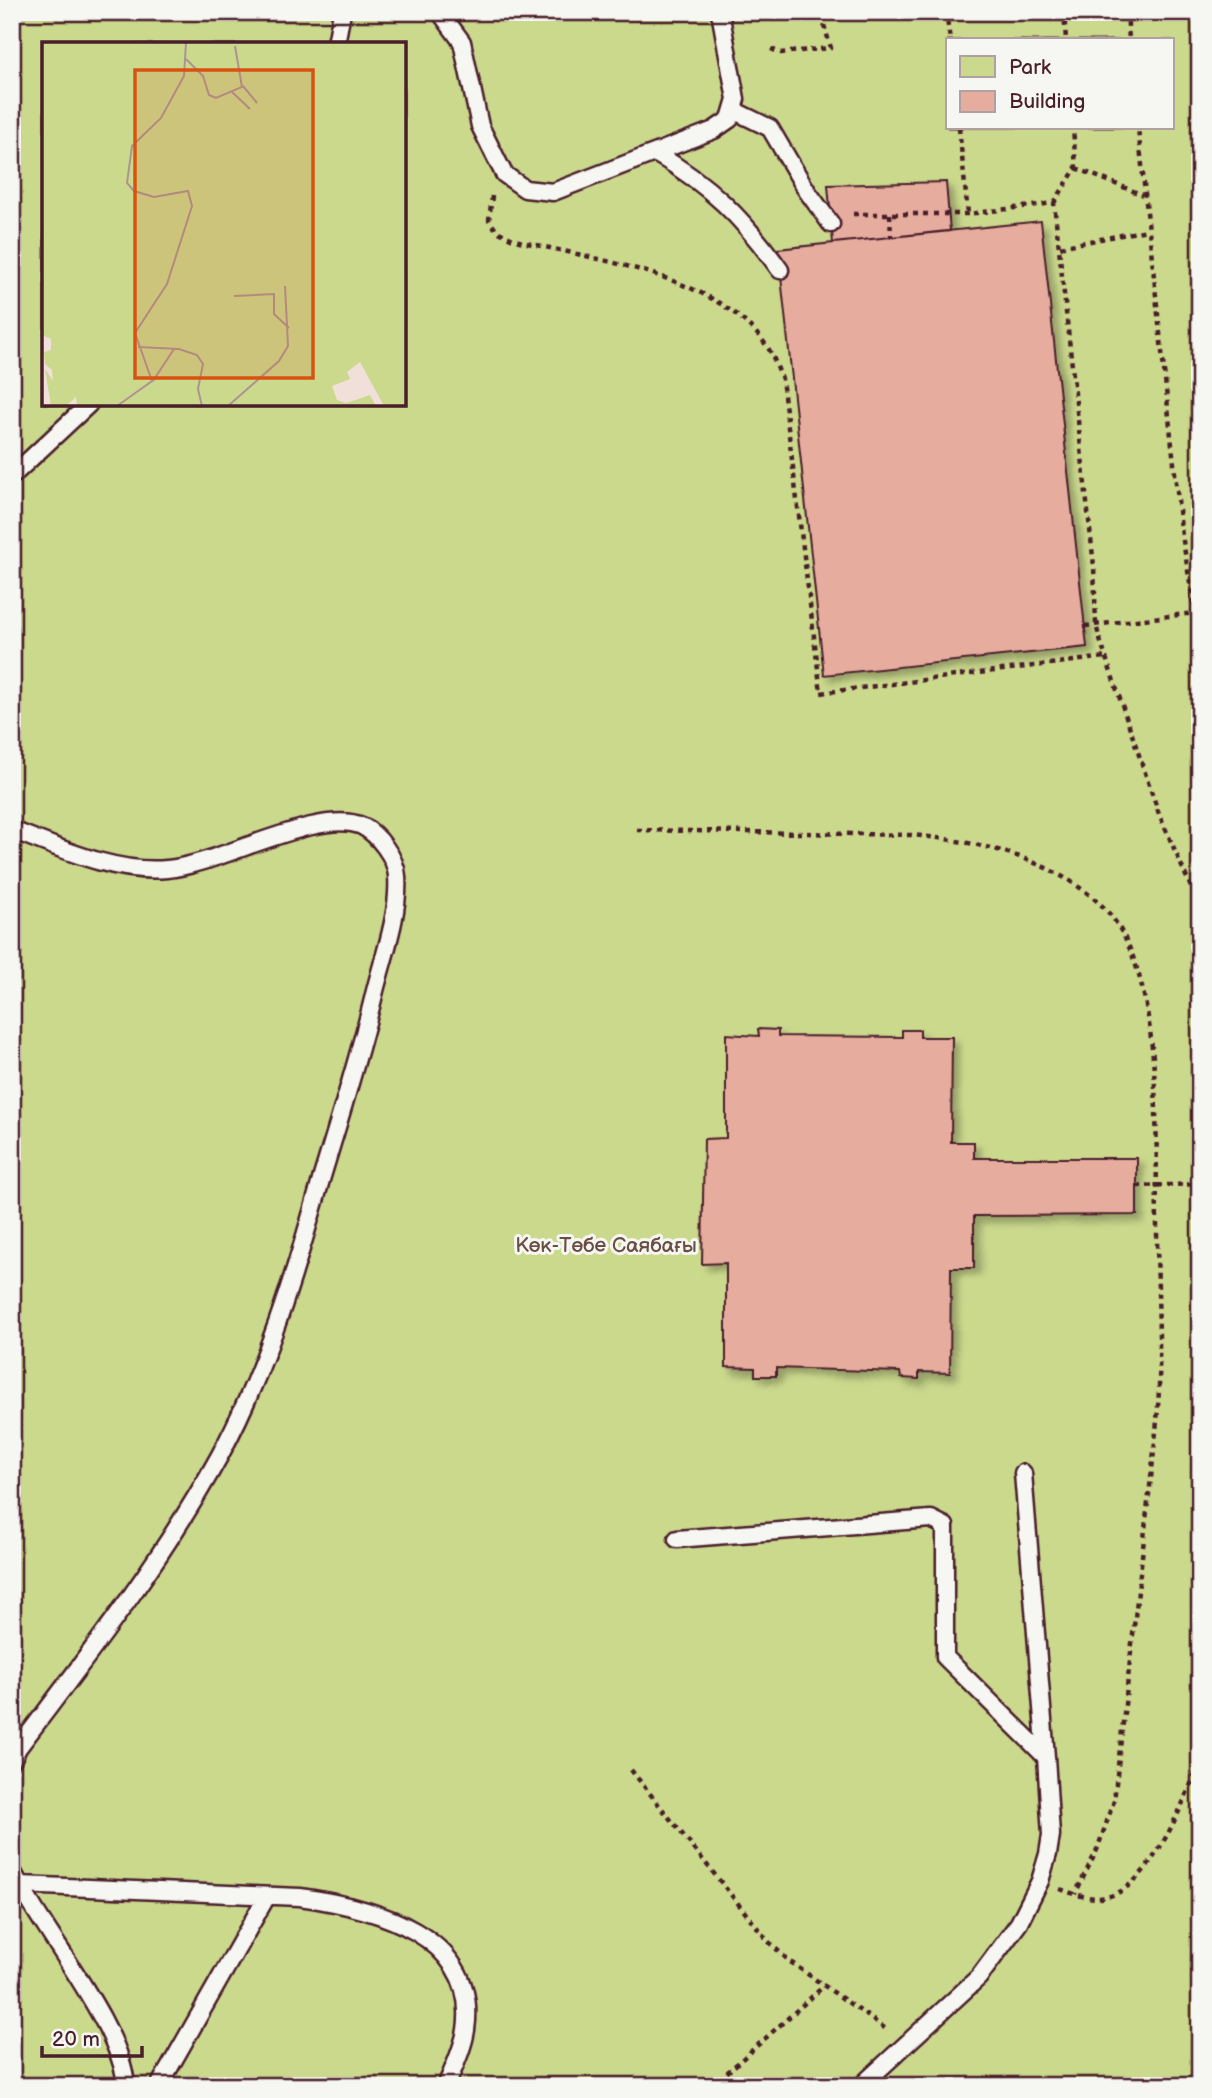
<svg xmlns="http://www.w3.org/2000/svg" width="1212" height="2098" font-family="'Balsamiq Sans',sans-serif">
<defs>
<filter id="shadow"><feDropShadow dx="6" dy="6" stdDeviation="3.5" flood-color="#0004"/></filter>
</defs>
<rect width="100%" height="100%" fill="#f1e0d9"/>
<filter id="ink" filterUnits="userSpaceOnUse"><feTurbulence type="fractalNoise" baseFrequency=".0143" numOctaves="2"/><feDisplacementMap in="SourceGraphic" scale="14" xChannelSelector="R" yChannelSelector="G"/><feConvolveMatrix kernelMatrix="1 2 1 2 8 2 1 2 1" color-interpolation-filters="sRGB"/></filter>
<g filter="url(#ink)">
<!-- green -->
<path fill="#cbd98d" stroke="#8a7c5c" stroke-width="2" fill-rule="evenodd" d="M 12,12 L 1200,12 L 1200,2086 L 12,2086 ZM 948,40 L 1172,40 L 1172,128 L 948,128 ZM 44,44 L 404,44 L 404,404 L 44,404 Z"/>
<!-- building -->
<path fill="#e6ad9f" stroke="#4a1f2b" stroke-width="2" filter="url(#shadow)" d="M 946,182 L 950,231 L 833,243 L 828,185 Z
M 1041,221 L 1087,647 L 824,675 L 778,249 Z
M 758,1029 L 778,1030 L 778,1036 L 902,1037 L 902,1030 L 920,1030 L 920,1037 L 952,1037 L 951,1142 L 974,1142 L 974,1158 L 1137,1158 L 1137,1215 L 974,1216 L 974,1268 L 951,1268 L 950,1373 L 919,1372 L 919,1379 L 901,1378 L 900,1372 L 776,1368 L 776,1376 L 755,1376 L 755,1368 L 726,1367 L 726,1263 L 702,1264 L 704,1139 L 726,1138 L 726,1034 L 759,1036 Z"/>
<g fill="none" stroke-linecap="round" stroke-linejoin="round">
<!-- lane casing -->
<g stroke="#4a1f2b" stroke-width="21">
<path id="lane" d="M 440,12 L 462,42 L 480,126 L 504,174 L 525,189 L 553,192 L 714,130 L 730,119 L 736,99 L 720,12
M 336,44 L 342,12
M 733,110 L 770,128 L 807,191 L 831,224
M 655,153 C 710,185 743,218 780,270
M 12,476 L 89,404
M 12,830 C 60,848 115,874 167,869 C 218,865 319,807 362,826 C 378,834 396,858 397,876 C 400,915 382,960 373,999 C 358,1060 339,1120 321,1180 C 295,1273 266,1370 220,1455 C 163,1559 90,1653 18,1748 L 12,1760
M 677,1539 L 931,1519 L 945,1526 L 945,1657 L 1046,1757
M 12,1870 C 41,1930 122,2025 126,2086
M 20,1885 L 300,1897 C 371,1907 480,1934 466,2030 C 463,2049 454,2067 446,2086
M 159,2086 L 267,1896
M 861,2086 L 979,1977 L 1019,1923 L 1040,1881 L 1048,1854 L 1051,1835 L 1046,1757 L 1023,1473"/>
</g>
<!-- path -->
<path stroke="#4a1f2b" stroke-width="4.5" stroke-dasharray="5 5" stroke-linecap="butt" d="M 946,12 L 950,40
M 1064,12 L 1066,40
M 1127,12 L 1129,40
M 771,49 L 781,53 L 831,48 L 820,12
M 959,128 L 968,214
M 1076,168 L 1143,195
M 492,196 L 489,220 L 497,231 L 515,240 C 595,260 715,274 766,345 C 773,354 777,368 782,379 L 821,693 L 1105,657
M 1054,203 L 1076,168 L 1073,128
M 853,214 L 968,214 L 1054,203 L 1094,566 L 1096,625 L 1101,643 L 1159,814 L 1200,908
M 890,214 L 891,237
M 1060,247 L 1147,230
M 1085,626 L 1195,613 L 1181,529 L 1138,128
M 637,830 L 911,835 C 976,841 1046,856 1098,902 C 1167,962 1155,1140 1157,1225 C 1157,1279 1160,1334 1159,1388 C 1157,1438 1149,1489 1144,1539 C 1134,1626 1124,1713 1114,1801 L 1097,1850 L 1075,1894
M 1137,1186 L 1200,1184
M 631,1770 L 768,1941 L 789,1961 L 886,2029
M 1060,1889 C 1077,1895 1095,1902 1113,1895 C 1154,1879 1184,1801 1200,1762
M 712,2086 L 825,1985"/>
<!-- lane -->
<use href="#lane" stroke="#f6f6f2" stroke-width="16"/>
</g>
</g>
<g text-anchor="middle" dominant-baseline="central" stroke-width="6" stroke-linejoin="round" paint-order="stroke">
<!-- park labels -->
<g font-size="21" fill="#6a4e44" stroke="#f6f6f2">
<text x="606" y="1245">Көк-Төбе Саябағы</text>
</g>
</g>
<!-- overview -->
<g transform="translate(42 42)">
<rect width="364" height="364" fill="#f1e0d9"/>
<path d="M 0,0 L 364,0 L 364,364 L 342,364 L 318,320 L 305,330 L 308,337 L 290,344 L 295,358 L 304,361 L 328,353 L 334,364 L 35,364 L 34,355 L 25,363 L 9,364 L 3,327 L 11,339 L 10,328 L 3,322 L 2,310 L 9,308 L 9,297 L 0,293 Z" fill="#cbd98d"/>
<path fill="none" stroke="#ae9393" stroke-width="2" d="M 144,17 L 161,34 L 167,53 L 174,56 L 200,45 L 193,4M 201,44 L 215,61M 190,50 L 208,67M 192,254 L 232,252 L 232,272 L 247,286M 96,305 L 137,307 L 155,313 L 161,322 L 156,347 L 160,364M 111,339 L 132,307M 75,364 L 110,339 L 93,291 L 125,242 L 150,164 L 146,149 L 112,155 L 92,149 L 85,141 L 90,104 L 119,76 L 142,34 L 144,0M 186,364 L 237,319 L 246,304 L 243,244"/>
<path fill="#d8530f" fill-opacity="0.15" stroke="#d8530f" stroke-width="3.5" d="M 93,28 L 271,28 L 271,336 L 93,336 Z"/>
<rect width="364" height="364" fill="none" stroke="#4a1f2b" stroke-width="3.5"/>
</g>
<!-- margin -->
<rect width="1212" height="2098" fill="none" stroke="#f6f6f2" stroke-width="42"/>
<rect x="21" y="21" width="1170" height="2056" fill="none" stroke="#4a1f2b" stroke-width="2.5" filter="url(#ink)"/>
<!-- legend -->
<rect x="946" y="38" width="228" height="91" fill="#f6f6f2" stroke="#b1a0a2" stroke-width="2"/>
<rect x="960" y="56" width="35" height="21" fill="#cbd98d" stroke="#b1a0a2" stroke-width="2"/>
<text x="1009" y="74" font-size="21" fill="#4a1f2b">Park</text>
<rect x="960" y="91" width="35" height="21" fill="#e6ad9f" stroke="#b1a0a2" stroke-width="2"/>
<text x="1009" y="108" font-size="21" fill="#4a1f2b">Building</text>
<!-- scale -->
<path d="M42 2046v10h100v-10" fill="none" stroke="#4a1f2b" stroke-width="3.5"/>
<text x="52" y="2046" font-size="21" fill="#4a1f2b" stroke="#f6f6f2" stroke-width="5" paint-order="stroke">20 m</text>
</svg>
